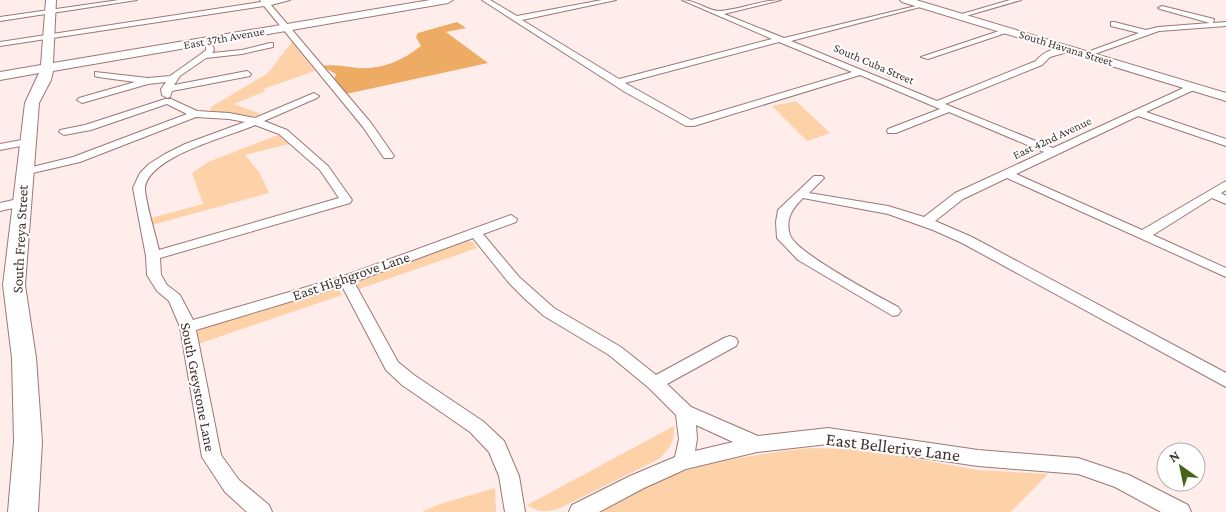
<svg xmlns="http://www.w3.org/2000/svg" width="1226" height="512" font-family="'Crimson Pro',serif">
<rect width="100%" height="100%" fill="#feedeb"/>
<!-- green -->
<path fill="#fdd2a9" d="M 292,42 L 315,71 L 263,89 L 266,91 L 234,104 L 261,114 C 245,121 227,115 211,112 L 211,107 L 268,73 Z
M 796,101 L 830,133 L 807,141 L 772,106 Z
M 278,135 L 289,144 L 245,155 L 259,172 L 269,193 L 152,225 L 151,218 L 203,204 L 192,173 L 208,162 Z
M 463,240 L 473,242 L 477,248 L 359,289 L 357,285 L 362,279 Z
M 335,289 L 340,291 L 342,295 L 198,344 L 196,336 L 199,330 L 206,326 Z
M 674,426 C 675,441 670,449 659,459 L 558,509 C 545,512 537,512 527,505 Z
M 810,448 L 849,449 L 907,457 L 978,470 L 1048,474 L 1011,512 L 599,512 C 612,504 625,495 639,488 C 690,464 755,454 810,448 Z
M 495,488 L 496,512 L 422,512 L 440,504 Z"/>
<!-- forest -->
<path fill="#eeab63" d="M 457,22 L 466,28 L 446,32 L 488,63 L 346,94 L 334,80 L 336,74 L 321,66 C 333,64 345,66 357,68 C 381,70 402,61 421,46 L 416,37 L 418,33 Z"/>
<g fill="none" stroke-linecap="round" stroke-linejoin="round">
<!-- street casing -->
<g stroke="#9c7774" stroke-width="2">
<path id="street" d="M 119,0 L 137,0 L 0,21 L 0,17 Z
M 260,0 L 290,0 L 271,5 L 371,123 L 394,156 L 392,158 L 384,158 L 363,127 L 264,6 L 0,46 L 0,42 L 261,2 Z
M 482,0 L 490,0 L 517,16 L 602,0 L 616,0 L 522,20 L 619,79 L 772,39 L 682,0 C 696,0 708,11 719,11 C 740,10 760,0 781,0 L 724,14 L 784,38 L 924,4 L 924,6 L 791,41 L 937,101 L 1036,61 C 1043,51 1059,46 1071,47 L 1071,51 L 1050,57 L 1042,65 L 945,104 L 1053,148 L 1190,85 L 1196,85 L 1196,89 L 1146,112 L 1226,139 L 1226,146 L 1138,116 L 1016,174 L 1142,230 L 1226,181 L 1226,190 L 1221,193 L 1226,196 L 1226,204 L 1212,198 L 1153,235 L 1226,268 L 1226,277 L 1007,178 L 963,199 L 935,221 L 972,237 L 1226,373 L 1226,387 L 962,243 L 933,230 L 888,214 L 803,198 C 792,209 785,219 790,235 C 796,253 878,296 898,307 L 901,311 L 898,315 L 893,316 L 798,260 L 777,238 L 776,222 L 778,210 L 814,176 L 822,176 L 824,178 L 809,193 L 888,206 L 924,217 L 955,193 L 1044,152 L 949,112 L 896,133 L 888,133 L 887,131 L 888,129 L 940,109 L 860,75 L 694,126 L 686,126 L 625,92 ZM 779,42 L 852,72 L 691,120 L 625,83 Z
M 1010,0 L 1021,0 L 959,18 L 955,16 Z
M 1162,6 L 1214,19 L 1213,23 L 1226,22 L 1226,26 L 1159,31 L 1089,56 L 1082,54 L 1139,33 L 1111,26 L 1111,22 L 1114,22 L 1146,30 L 1158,27 L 1210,23 L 1160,9 L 1158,8 Z
M 1005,29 L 1012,31 L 928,59 L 921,57 Z
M 270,43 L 273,43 L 273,47 L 242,54 L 206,58 L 180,76 L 174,85 L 247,71 L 251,74 L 250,76 L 172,91 L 170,97 L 167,98 L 162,95 L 161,89 L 166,82 L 148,84 L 82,103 L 77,100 L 79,98 L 135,82 L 98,77 L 95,76 L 95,72 L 148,78 L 170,76 L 201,54 L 206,50 L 206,44 L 213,46 L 214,50 L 212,53 L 242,50 Z
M 314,93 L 319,96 L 317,98 L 264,121 L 287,130 L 328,166 L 352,200 L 350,203 L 160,258 L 161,275 L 167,285 L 180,295 L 193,320 L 341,277 L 511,215 L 517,219 L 516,222 L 483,234 L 519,277 L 554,308 L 621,347 L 656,375 L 724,338 L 730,336 L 736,338 L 738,342 L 736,346 L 667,384 L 691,407 L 758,436 L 828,428 L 978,450 L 1078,458 L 1129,475 L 1188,505 L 1191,512 L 1161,512 L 1115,487 L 1078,474 L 978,466 L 828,444 L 757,452 L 686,469 L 644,488 L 599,512 L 569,512 L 572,505 L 630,476 L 675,457 L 679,439 L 676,415 L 649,388 L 609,355 L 544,316 L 525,299 L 509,283 L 473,238 L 354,282 L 398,362 L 414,375 L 484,422 L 504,441 L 519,476 L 525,512 L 505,512 L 499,476 L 489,452 L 470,432 L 402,385 L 386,370 L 342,286 L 196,330 L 221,455 L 239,480 L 269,505 L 272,512 L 247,512 L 225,492 L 202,457 L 180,327 L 169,301 L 157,291 L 147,275 L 146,256 L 133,188 L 140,173 L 149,164 L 165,154 L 185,144 L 245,122 L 229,119 L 196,117 L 80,162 L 24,175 L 18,172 L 20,170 L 73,157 L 187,114 L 167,104 L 91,130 L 64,135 L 59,132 L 60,130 L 85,125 L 165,99 L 171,99 L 197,111 L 229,113 L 255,118 ZM 255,125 L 279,134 L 320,170 L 339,198 L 159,250 C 156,237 144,197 145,187 C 151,155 229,137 255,125 ZM 696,425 L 733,442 L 695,451 L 697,439 Z
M 27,139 L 31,140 L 32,142 L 31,144 L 0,150 L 0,144 Z
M 22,198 L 26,199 L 28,202 L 26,205 L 0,211 L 0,203 Z"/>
</g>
<!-- secondary casing -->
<g stroke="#9c7774" stroke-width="2">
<path id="secondary" d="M 46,0 L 56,0 L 53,63 L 430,0 L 453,0 L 448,3 L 53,71 L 51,80 L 39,103 L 25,285 L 36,358 L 42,442 L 38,512 L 8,512 L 14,442 L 12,358 L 3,285 L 25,103 L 39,73 L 0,80 L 0,72 L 41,65 Z
M 900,0 L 916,0 L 1226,93 L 1226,101 L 902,2 Z"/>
</g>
<!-- street -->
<use href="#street" fill="#fff" fill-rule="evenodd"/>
<!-- secondary -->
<use href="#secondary" fill="#fff" fill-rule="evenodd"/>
</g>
<g text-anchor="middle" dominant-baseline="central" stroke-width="4" stroke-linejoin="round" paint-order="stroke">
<!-- far-street labels -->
<g font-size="12" fill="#41312f" stroke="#fff">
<text transform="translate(224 38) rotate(-10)">East 37th Avenue</text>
<text transform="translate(1066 48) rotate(17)">South Havana Street</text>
<text transform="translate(874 64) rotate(23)">South Cuba Street</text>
<text transform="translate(1052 138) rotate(-25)">East 42nd Avenue</text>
</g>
<!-- street labels -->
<g font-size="15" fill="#41312f" stroke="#fff">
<text transform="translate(20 239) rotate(-87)">South Freya Street</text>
<text transform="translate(351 276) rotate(-19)">East Highgrove Lane</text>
<text transform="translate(198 387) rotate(79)">South Greystone Lane</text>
</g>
<!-- near-street labels -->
<g font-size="18" fill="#41312f" stroke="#fff">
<text transform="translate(893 447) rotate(7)">East Bellerive Lane</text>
</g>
</g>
<!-- north arrow -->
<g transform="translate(1181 467) rotate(327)"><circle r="24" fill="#ffffff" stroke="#b3adac"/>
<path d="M0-4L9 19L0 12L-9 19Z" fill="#46651a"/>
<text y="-8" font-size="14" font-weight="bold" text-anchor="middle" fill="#41312f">N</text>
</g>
</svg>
